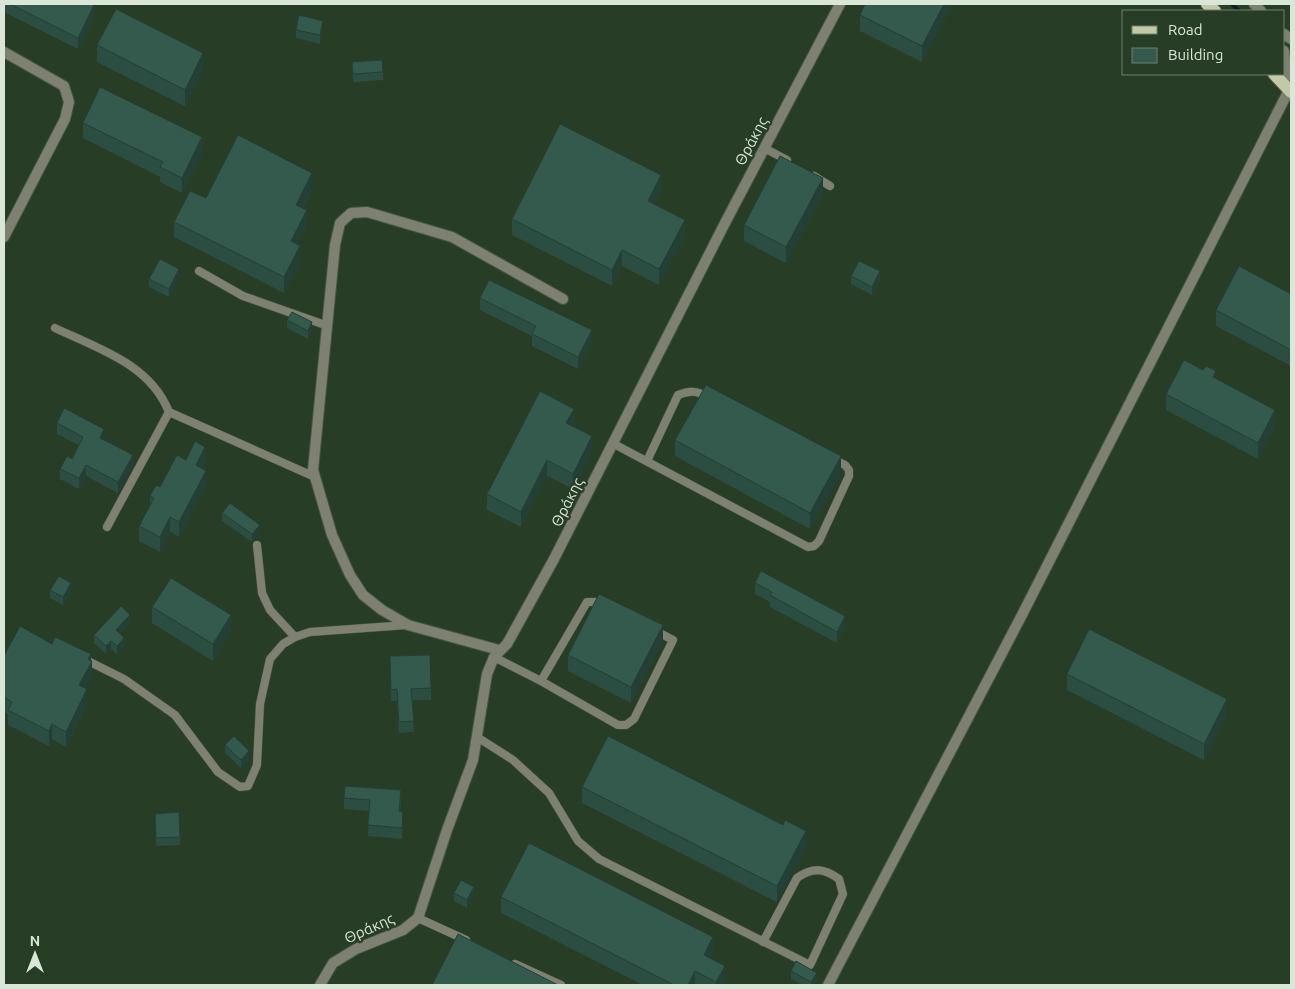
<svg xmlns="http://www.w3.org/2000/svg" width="1295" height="989" font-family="Ubuntu,sans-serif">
<rect width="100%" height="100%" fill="#283d25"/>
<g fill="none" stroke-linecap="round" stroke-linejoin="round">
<!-- stream -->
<path stroke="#0d1d1f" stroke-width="4" d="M 1232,4 L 1239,11"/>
<!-- lane casing -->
<g stroke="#445842" stroke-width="9">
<path id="lane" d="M 764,148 L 787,160
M 814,176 L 830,186
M 199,271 L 243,296 L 328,326
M 55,328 C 99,349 150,364 169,412 L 315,477
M 614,444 L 808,547 L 814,546 L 819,541 L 849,476 L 849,470 L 845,465 L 833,459
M 647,461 L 678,395 C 691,390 697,391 709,397
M 107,527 L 169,412
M 257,545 L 262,593 L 270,610 L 295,637
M 494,657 L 541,681 L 618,725 L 626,725 L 634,719 L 673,640 L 654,630
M 84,659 L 124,679 L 175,715 L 218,772 L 240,787 L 248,786 L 257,765 L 260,704 L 270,659 L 283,644 L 295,637 L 310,632 L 407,625
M 541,681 L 587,602 L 596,602 L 603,605
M 477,737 L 513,760 L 549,793 L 578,841 L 599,859 L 810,965 L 843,894 L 839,879 C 824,868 812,867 797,878 L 763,942
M 418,918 L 466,940
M 515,964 L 561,985"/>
</g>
<!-- street casing -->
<g stroke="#445842" stroke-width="12">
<path id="street" d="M 1254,4 L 1261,11
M 1284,34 L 1291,39
M 4,52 L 64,86 L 69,102 L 65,119 L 4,237
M 499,650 L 408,625 L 382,610 L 363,595 L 350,575 L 332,535 L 313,470 L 335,245 L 340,223 L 351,213 L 367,212 L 452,237 L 563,299
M 320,985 L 333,963 L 356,949 L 403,930 L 418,918 L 447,830 L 473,760 L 487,674 L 494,657 L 507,644 L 554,559 L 725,223 L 840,4
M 828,985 L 1023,613 L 1289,90 L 1284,51"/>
</g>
<!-- primary casing -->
<g stroke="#445842" stroke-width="14">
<path id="primary" d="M 1207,4 L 1215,11
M 1274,74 L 1291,92"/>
</g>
<!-- lane -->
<use href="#lane" stroke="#7e8071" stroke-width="8"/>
<!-- street -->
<use href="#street" stroke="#7e8071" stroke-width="10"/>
<!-- primary -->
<use href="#primary" stroke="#c5c7a9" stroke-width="12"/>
</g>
<!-- wall -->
<path fill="#2c4d42" d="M 4,4 L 91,4 L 94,17 L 78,49 L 4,12 Z
M 953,4 L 922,62 L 860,31 L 860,15 Z
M 323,29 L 320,44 L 296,38 L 296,30 Z
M 97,45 L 203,70 L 185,106 L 97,62 Z
M 352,62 L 383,72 L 383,80 L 353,82 Z
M 83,123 L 202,153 L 182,193 L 160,182 L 160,177 L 83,138 Z
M 312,189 L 303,208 L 307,226 L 297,245 L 300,262 L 284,293 L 174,237 L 174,222 L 206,198 Z
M 661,191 L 654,204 L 685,236 L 659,285 L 622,266 L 612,286 L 512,235 L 512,219 Z
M 823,194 L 786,263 L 744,241 L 744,225 Z
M 851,276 L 880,280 L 872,295 L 851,284 Z
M 179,278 L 169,297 L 149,287 L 149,279 Z
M 1291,294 L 1291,366 L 1216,326 L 1216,310 Z
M 480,298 L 592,342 L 578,369 L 532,346 L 532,336 L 480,310 Z
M 287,320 L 312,330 L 308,339 L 287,328 Z
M 1216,378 L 1275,426 L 1258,459 L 1166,410 L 1166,394 Z
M 57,423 L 104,440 L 133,465 L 118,493 L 86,476 L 79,489 L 60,479 L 60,469 L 72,459 L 79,445 L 57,434 Z
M 574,424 L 573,426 L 592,451 L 573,489 L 547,476 L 521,527 L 487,510 L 487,494 Z
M 675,440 L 841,473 L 810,529 L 675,456 Z
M 186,460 L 205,462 L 202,469 L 206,486 L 179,537 L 170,532 L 160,552 L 139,541 L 139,526 L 150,505 L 150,496 L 160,487 Z
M 222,513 L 260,533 L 252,542 L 222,521 Z
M 755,583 L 845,628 L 837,643 L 770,607 L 770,602 L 755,594 Z
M 50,590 L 71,591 L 63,605 L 50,598 Z
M 152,607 L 231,631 L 213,661 L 152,623 Z
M 130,623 L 120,634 L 124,646 L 117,654 L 111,649 L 106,654 L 94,643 L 94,635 Z
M 663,641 L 631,703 L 568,671 L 568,655 Z
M 52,644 L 91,661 L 92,676 L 85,688 L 87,704 L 66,747 L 52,739 L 49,746 L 8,725 L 8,714 L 4,712 L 4,656 Z
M 390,667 L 431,688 L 431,700 L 412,700 L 414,732 L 399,733 L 397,701 L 391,701 Z
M 1067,674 L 1227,715 L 1204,760 L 1067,690 Z
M 225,745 L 249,759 L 241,768 L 225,753 Z
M 582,787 L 806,847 L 777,902 L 582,803 Z
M 344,798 L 401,801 L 400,812 L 403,823 L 402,839 L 368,836 L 369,811 L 344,809 Z
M 155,814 L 180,837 L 180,845 L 156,846 Z
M 454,893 L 474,895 L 467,908 L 454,901 Z
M 501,897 L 713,953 L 710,958 L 725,982 L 723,985 L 643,985 L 501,913 Z
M 791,971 L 817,981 L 814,985 L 802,985 L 791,979 Z"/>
<!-- shaded-wall -->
<path fill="#243f36" d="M 944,4 L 953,4 L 922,62 L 922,46 Z
M 94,5 L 94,17 L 78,49 L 78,38 Z
M 323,21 L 323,29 L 320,44 L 320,35 Z
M 203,53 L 203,70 L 185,106 L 185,90 Z
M 202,137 L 202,153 L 182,193 L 182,178 Z
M 312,173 L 312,189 L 296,220 L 296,205 Z
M 661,175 L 661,191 L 648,217 L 648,201 Z
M 823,178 L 823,194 L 786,263 L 786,247 Z
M 307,210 L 307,226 L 291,257 L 291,241 Z
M 685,220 L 685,236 L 659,285 L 659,269 Z
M 300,246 L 300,262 L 284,293 L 284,277 Z
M 622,250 L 622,266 L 612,286 L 612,270 Z
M 179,269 L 179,278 L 169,297 L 169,289 Z
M 880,271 L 880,280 L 872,295 L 872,287 Z
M 312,322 L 312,330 L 308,339 L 308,331 Z
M 592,330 L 592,342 L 578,369 L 578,357 Z
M 574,409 L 574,424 L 566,438 L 566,423 Z
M 1275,410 L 1275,426 L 1258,459 L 1258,443 Z
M 104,429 L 104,440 L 100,438 Z
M 592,436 L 592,451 L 573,489 L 573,474 Z
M 205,447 L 205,462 L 196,481 L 196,465 Z
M 133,455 L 133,465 L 118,493 L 118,482 Z
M 841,456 L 841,473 L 810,529 L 810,513 Z
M 547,460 L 547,476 L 521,527 L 521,512 Z
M 86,465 L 86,476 L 79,489 L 79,478 Z
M 206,471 L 206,486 L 179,537 L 179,522 Z
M 170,517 L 170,532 L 160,552 L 160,537 Z
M 260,525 L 260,533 L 252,542 L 252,534 Z
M 71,583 L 71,591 L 63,605 L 63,597 Z
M 130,615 L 130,623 L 116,638 L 116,630 Z
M 231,615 L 231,631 L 213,661 L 213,644 Z
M 845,616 L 845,628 L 837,643 L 837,632 Z
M 663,625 L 663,641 L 631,703 L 631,687 Z
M 124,638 L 124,646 L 117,654 L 117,646 Z
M 111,641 L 111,649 L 106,654 L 106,646 Z
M 91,654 L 91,664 L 92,661 L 92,676 L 79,700 L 79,685 L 88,659 Z
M 87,689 L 87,704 L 66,747 L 66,732 Z
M 1227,699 L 1227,715 L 1204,760 L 1204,744 Z
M 52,724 L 52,739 L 49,746 L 49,731 Z
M 249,751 L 249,759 L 241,768 L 241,760 Z
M 806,831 L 806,847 L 777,902 L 777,886 Z
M 474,887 L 474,895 L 467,908 L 467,900 Z
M 713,937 L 713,953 L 704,971 L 704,955 Z
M 725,966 L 725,982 L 723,985 L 716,985 L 716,982 Z
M 695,971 L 695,985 L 688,985 Z
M 817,973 L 817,981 L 814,985 L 811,985 L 811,982 Z"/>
<!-- building -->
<path fill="#335a4d" stroke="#243f36" d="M 10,4 L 91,4 L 94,5 L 78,38 Z
M 865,4 L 944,4 L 922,46 L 860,15 Z
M 116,9 L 203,53 L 185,90 L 97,45 Z
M 299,15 L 323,21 L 320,35 L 296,30 Z
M 382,60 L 383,72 L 353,74 L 352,62 Z
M 100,87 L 202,137 L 182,178 L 160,167 L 163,162 L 83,123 Z
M 560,124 L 661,175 L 648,201 L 685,220 L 659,269 L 622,250 L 612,270 L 512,219 Z
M 238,135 L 312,173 L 296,205 L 307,210 L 291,241 L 300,246 L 284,277 L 174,222 L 190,191 L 206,198 Z
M 780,156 L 823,178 L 786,247 L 744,225 Z
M 160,259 L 179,269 L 169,289 L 149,279 Z
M 859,261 L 880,271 L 872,287 L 851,276 Z
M 1239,266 L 1291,294 L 1291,350 L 1216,310 Z
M 489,280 L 592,330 L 578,357 L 532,334 L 536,326 L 480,298 Z
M 292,312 L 312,322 L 308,331 L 287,320 Z
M 1184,360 L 1203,370 L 1206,366 L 1216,371 L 1213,377 L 1275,410 L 1258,443 L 1166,394 Z
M 706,385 L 841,456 L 810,513 L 675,440 Z
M 540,391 L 574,409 L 566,423 L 592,436 L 573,474 L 547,460 L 521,512 L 487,494 Z
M 64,408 L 104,429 L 100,438 L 133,455 L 118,482 L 86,465 L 79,478 L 60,469 L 67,456 L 72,459 L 83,437 L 57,423 Z
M 195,441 L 205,447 L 196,465 L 206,471 L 179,522 L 170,517 L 160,537 L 139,526 L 154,498 L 150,496 L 156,485 L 160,487 L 177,455 L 186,460 Z
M 230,503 L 260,525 L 252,534 L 222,513 Z
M 761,571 L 845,616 L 837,632 L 770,595 L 772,592 L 755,583 Z
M 59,576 L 71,583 L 63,597 L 50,590 Z
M 171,578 L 231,615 L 213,644 L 152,607 Z
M 599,594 L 663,625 L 631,687 L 568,655 Z
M 121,606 L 130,615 L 116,630 L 124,638 L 117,646 L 111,641 L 106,646 L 94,635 Z
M 20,626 L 52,644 L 55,637 L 91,654 L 88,659 L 92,661 L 79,685 L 87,689 L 66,732 L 52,724 L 49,731 L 8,710 L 12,702 L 4,697 L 4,656 Z
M 1089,629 L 1227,699 L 1204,744 L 1067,674 Z
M 430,655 L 431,688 L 411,689 L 414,721 L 399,722 L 397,689 L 391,690 L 390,656 Z
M 234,736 L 249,751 L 241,760 L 225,745 Z
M 608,736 L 783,825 L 785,820 L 806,831 L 777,886 L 582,787 Z
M 345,786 L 401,790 L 399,811 L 403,812 L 402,828 L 368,825 L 370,800 L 344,798 Z
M 179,812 L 180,837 L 156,838 L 155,814 Z
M 529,843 L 713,937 L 704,955 L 725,966 L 716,982 L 695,971 L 688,985 L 674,985 L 501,897 Z
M 461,880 L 474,887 L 467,900 L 454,893 Z
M 458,934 L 558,985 L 432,985 Z
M 796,961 L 817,973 L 811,982 L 791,971 Z"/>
<g text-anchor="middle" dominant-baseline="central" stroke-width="4.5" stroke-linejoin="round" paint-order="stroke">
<!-- street labels -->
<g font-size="15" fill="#dae7d8" stroke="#283d25">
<text transform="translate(751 141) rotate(-62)">Θράκης</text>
<text transform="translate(567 502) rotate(-63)">Θράκης</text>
<text transform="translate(369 928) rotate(-24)">Θράκης</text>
</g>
</g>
<!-- border -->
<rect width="1295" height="989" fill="none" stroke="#dae7d8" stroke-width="10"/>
<!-- legend -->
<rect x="1122" y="10" width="162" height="65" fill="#283d25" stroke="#6f816d"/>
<rect x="1132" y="26" width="25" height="8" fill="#c5c7a9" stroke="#6f816d"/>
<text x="1168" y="35" font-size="15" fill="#dae7d8">Road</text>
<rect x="1132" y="48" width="25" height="15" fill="#335a4d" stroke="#6f816d"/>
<text x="1168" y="60" font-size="15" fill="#dae7d8">Building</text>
<!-- north arrow -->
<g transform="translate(35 954)" stroke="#283d25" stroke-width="4" paint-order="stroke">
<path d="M0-4L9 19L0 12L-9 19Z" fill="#dae7d8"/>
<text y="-8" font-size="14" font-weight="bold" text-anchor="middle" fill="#dae7d8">N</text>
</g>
</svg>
